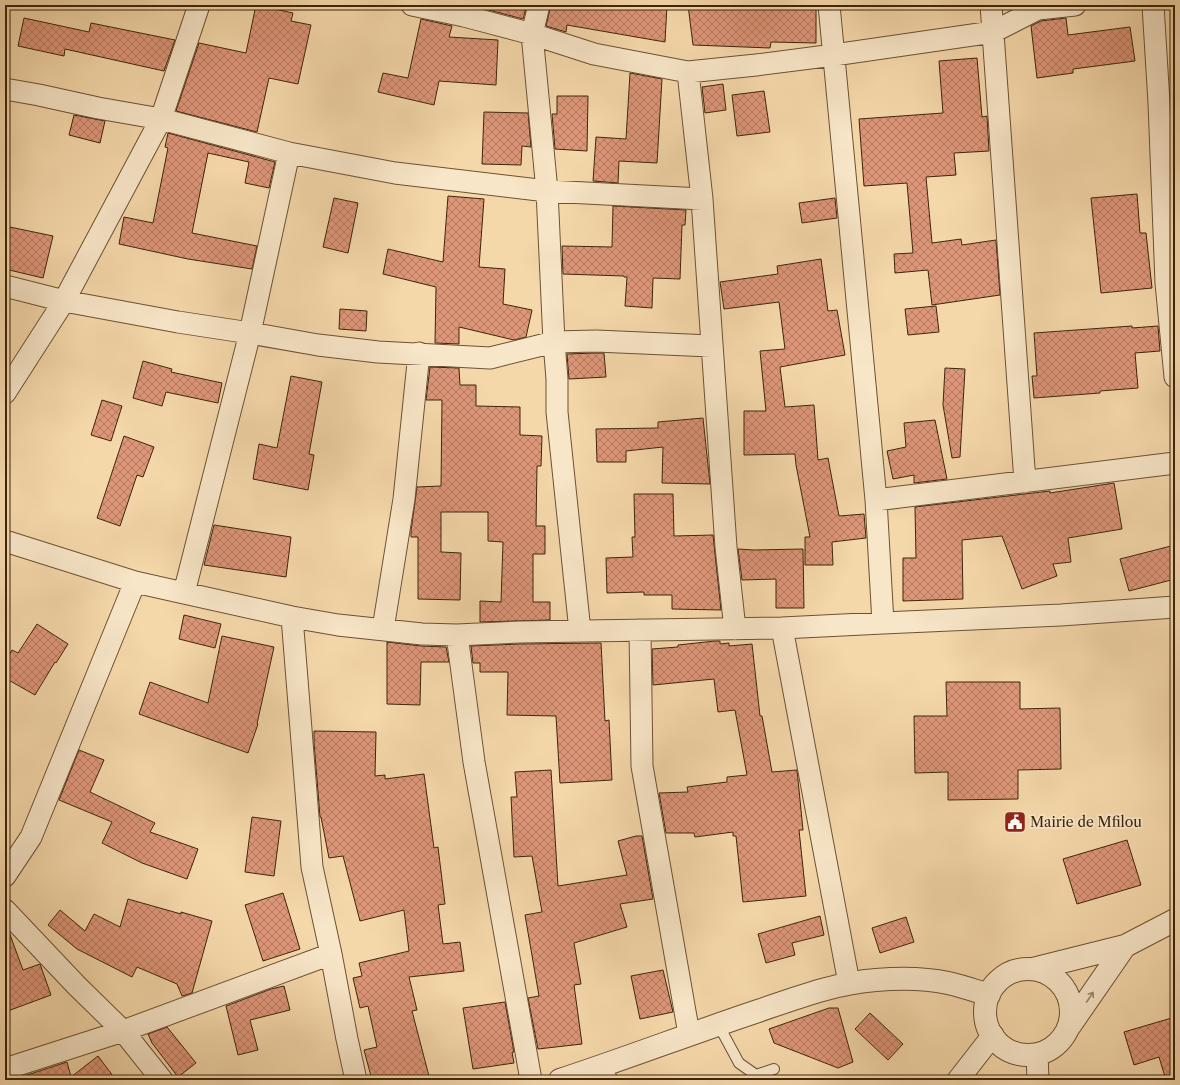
<svg xmlns="http://www.w3.org/2000/svg" width="1180" height="1085" font-family="'Libre Caslon Text',serif">
<defs>
<pattern id="building-cross-hatch" width="8" height="8" patternUnits="userSpaceOnUse"><rect width="8" height="8" fill="#de9679"/><path d="M0 0l8 8M0 8l8-8" fill="none" stroke="#b57a62"/></pattern>
</defs>
<rect width="100%" height="100%" fill="#f5d8aa"/>
<filter id="stains"><feTurbulence type="fractalNoise" baseFrequency=".005" numOctaves="4"/><feColorMatrix values="0 0 0 0 .2 0 0 0 0 .09 0 0 0 0 .02 0 0 0 .5 -.17"/></filter>
<radialGradient id="worn" r=".72"><stop offset=".6" stop-color="#630" stop-opacity="0"/><stop offset="1" stop-color="#630" stop-opacity=".3"/></radialGradient>
<!-- building -->
<path fill="url(#building-cross-hatch)" stroke="#3e250c" d="M 256,5 L 293,13 L 291,21 L 311,25 L 298,84 L 269,78 L 257,132 L 176,111 L 199,43 L 246,53 Z
M 486,5 L 527,5 L 523,19 L 485,9 Z
M 551,5 L 667,5 L 665,42 L 567,25 L 566,32 L 546,26 Z
M 688,5 L 816,5 L 816,43 L 771,42 L 770,48 L 693,45 Z
M 24,18 L 89,32 L 91,23 L 175,40 L 164,71 L 65,49 L 64,56 L 18,46 Z
M 1066,18 L 1068,35 L 1130,27 L 1135,61 L 1073,69 L 1073,73 L 1037,78 L 1031,26 L 1041,21 Z
M 421,19 L 452,26 L 449,37 L 498,40 L 496,85 L 439,81 L 434,105 L 378,92 L 383,73 L 408,78 Z
M 977,58 L 982,117 L 987,116 L 989,151 L 954,153 L 956,175 L 926,177 L 932,243 L 961,239 L 962,245 L 996,240 L 1000,295 L 932,305 L 928,270 L 895,273 L 894,254 L 913,253 L 907,183 L 864,186 L 859,119 L 943,113 L 939,61 Z
M 630,73 L 662,79 L 657,163 L 619,161 L 618,183 L 593,181 L 596,137 L 626,139 Z
M 723,84 L 726,110 L 705,113 L 702,87 Z
M 764,91 L 770,132 L 737,136 L 732,95 Z
M 557,96 L 588,96 L 587,151 L 555,149 L 552,114 L 557,114 Z
M 484,112 L 528,113 L 531,147 L 522,146 L 521,165 L 482,164 Z
M 74,115 L 105,121 L 100,143 L 69,135 Z
M 168,133 L 275,162 L 269,188 L 245,183 L 249,162 L 208,153 L 192,233 L 257,246 L 252,269 L 188,259 L 119,244 L 124,217 L 153,223 L 168,148 L 165,147 Z
M 1137,194 L 1140,233 L 1146,233 L 1152,288 L 1101,293 L 1091,198 Z
M 448,196 L 484,199 L 479,267 L 505,269 L 503,304 L 532,310 L 526,337 L 514,340 L 459,327 L 459,344 L 435,343 L 436,287 L 383,274 L 388,249 L 443,262 Z
M 334,198 L 358,203 L 348,253 L 323,247 Z
M 835,198 L 837,218 L 802,223 L 799,203 Z
M 613,206 L 686,210 L 685,225 L 682,225 L 680,279 L 653,278 L 652,308 L 625,306 L 627,277 L 624,277 L 624,276 L 563,274 L 562,246 L 612,247 Z
M 5,226 L 53,236 L 43,278 L 5,269 Z
M 821,259 L 828,311 L 837,310 L 845,355 L 780,367 L 785,407 L 814,405 L 818,460 L 828,458 L 839,516 L 864,514 L 866,538 L 832,542 L 833,565 L 805,565 L 805,537 L 810,537 L 796,465 L 795,454 L 744,455 L 744,411 L 766,411 L 760,351 L 785,349 L 779,302 L 724,309 L 720,282 L 778,274 L 777,266 Z
M 936,306 L 939,332 L 908,335 L 905,309 Z
M 340,309 L 367,311 L 366,331 L 339,329 Z
M 1132,326 L 1132,328 L 1158,326 L 1160,351 L 1135,353 L 1138,388 L 1100,391 L 1100,393 L 1034,398 L 1032,376 L 1037,376 L 1034,333 Z
M 596,353 L 604,353 L 606,377 L 569,379 L 567,354 Z
M 143,361 L 172,369 L 171,372 L 222,383 L 218,403 L 166,392 L 162,406 L 133,398 Z
M 430,367 L 459,368 L 460,385 L 476,385 L 476,406 L 520,407 L 520,435 L 542,436 L 541,466 L 537,466 L 536,526 L 545,526 L 545,554 L 533,554 L 533,602 L 550,602 L 550,620 L 480,622 L 480,601 L 501,602 L 503,542 L 488,541 L 488,512 L 441,512 L 441,552 L 461,553 L 460,600 L 418,599 L 418,537 L 411,537 L 411,531 L 417,487 L 441,486 L 442,400 L 426,400 Z
M 945,368 L 965,369 L 960,457 L 952,458 L 943,405 Z
M 291,376 L 322,382 L 309,454 L 314,455 L 308,490 L 253,479 L 259,444 L 277,448 Z
M 102,400 L 122,406 L 111,441 L 91,435 Z
M 703,418 L 710,484 L 662,483 L 663,447 L 626,451 L 626,462 L 597,462 L 596,429 L 658,428 L 658,422 Z
M 935,420 L 947,479 L 914,483 L 914,475 L 893,479 L 887,451 L 906,447 L 904,423 Z
M 124,436 L 154,447 L 143,477 L 137,475 L 120,526 L 97,518 Z
M 1114,483 L 1122,529 L 1068,538 L 1071,562 L 1053,564 L 1057,576 L 1022,589 L 1002,536 L 962,540 L 963,599 L 903,601 L 903,558 L 916,558 L 915,507 L 1050,491 L 1050,493 Z
M 634,494 L 673,494 L 674,536 L 713,535 L 721,610 L 672,609 L 672,595 L 644,595 L 644,592 L 607,593 L 606,558 L 633,557 L 632,537 L 635,537 Z
M 214,525 L 291,537 L 286,577 L 204,565 Z
M 1175,545 L 1175,579 L 1129,591 L 1120,559 Z
M 738,549 L 754,550 L 803,549 L 804,608 L 776,608 L 776,579 L 742,580 Z
M 184,615 L 221,624 L 215,648 L 179,639 Z
M 37,624 L 68,644 L 56,663 L 55,662 L 35,695 L 5,678 L 5,662 L 12,650 L 18,653 Z
M 222,636 L 274,647 L 257,724 L 258,724 L 248,753 L 139,714 L 150,682 L 208,703 Z
M 715,641 L 720,641 L 720,644 L 729,643 L 729,646 L 752,644 L 760,716 L 762,716 L 772,772 L 797,770 L 803,830 L 799,830 L 806,896 L 743,902 L 736,836 L 733,836 L 733,832 L 695,837 L 694,833 L 666,833 L 659,793 L 688,792 L 687,787 L 727,782 L 727,777 L 747,775 L 735,710 L 718,712 L 714,679 L 653,685 L 652,649 L 678,647 L 678,645 Z
M 387,642 L 421,646 L 446,647 L 449,662 L 421,662 L 420,705 L 387,704 Z
M 601,643 L 605,721 L 609,720 L 612,780 L 560,783 L 556,716 L 507,715 L 508,672 L 480,672 L 480,663 L 473,663 L 471,646 L 520,644 Z
M 946,682 L 1020,682 L 1020,709 L 1060,708 L 1061,769 L 1018,770 L 1018,799 L 948,800 L 948,772 L 915,773 L 914,716 L 947,716 Z
M 314,731 L 376,732 L 375,776 L 385,775 L 385,779 L 424,774 L 434,848 L 438,847 L 445,904 L 438,905 L 443,944 L 460,942 L 464,971 L 409,977 L 417,1010 L 412,1011 L 430,1080 L 372,1080 L 364,1050 L 377,1047 L 368,1006 L 360,1008 L 353,978 L 362,976 L 359,963 L 409,951 L 404,910 L 360,921 L 343,856 L 329,858 L 321,817 L 320,817 L 314,742 Z
M 79,750 L 104,760 L 90,792 L 155,823 L 150,832 L 198,849 L 187,879 L 142,863 L 102,843 L 112,822 L 59,800 Z
M 551,770 L 558,886 L 627,875 L 618,841 L 636,836 L 642,836 L 653,899 L 620,904 L 627,927 L 574,943 L 581,984 L 574,985 L 582,1044 L 538,1049 L 528,998 L 539,996 L 525,915 L 542,912 L 532,856 L 514,857 L 511,797 L 517,797 L 515,772 Z
M 252,817 L 281,821 L 274,876 L 245,872 Z
M 1127,840 L 1141,885 L 1077,904 L 1063,859 Z
M 283,893 L 300,949 L 263,961 L 245,905 Z
M 128,899 L 181,914 L 181,912 L 212,921 L 192,993 L 182,996 L 177,984 L 137,967 L 132,977 L 77,949 L 48,925 L 60,910 L 85,931 L 94,914 L 120,927 Z
M 820,916 L 824,935 L 792,943 L 795,955 L 766,963 L 758,934 Z
M 906,917 L 914,942 L 880,953 L 872,928 Z
M 5,928 L 9,932 L 23,970 L 40,964 L 51,995 L 5,1012 Z
M 663,970 L 673,1012 L 640,1019 L 631,976 Z
M 284,986 L 290,1010 L 250,1020 L 258,1050 L 238,1055 L 226,1006 L 271,989 Z
M 505,1002 L 514,1052 L 512,1052 L 514,1063 L 473,1069 L 463,1008 Z
M 829,1008 L 838,1008 L 853,1062 L 838,1068 L 774,1043 L 769,1029 Z
M 870,1013 L 903,1044 L 888,1060 L 855,1029 Z
M 1175,1017 L 1175,1080 L 1166,1080 L 1159,1057 L 1134,1065 L 1124,1032 Z
M 167,1027 L 196,1063 L 178,1077 L 152,1043 L 148,1034 Z
M 98,1056 L 116,1080 L 12,1080 L 67,1062 L 71,1077 Z"/>
<g fill="none" stroke-linecap="round" stroke-linejoin="round">
<!-- service casing -->
<g stroke="#6c5234" stroke-width="12">
<path id="service" d="M 718,1024 L 739,1063 L 756,1075 L 774,1069"/>
</g>
<!-- minor casing -->
<g stroke="#6c5234" stroke-width="23">
<path id="minor" d="M 412,5 L 464,16 L 532,34 L 594,54 L 688,72 L 756,65 L 834,55 L 993,32 L 1038,9 L 1075,5
M 539,5 L 532,34 L 547,191 L 554,342 L 557,379 L 557,412 L 580,631
M 829,5 L 876,500 L 883,623
M 991,5 L 1025,482
M 1153,5 L 1159,103 L 1166,283 L 1175,377
M 688,72 L 702,199 L 726,547 L 735,629
M 5,89 L 39,95 L 98,108 L 161,119 L 289,153 L 395,173 L 547,191 L 702,199
M 5,286 L 64,301 L 178,322 L 250,333 L 318,345 L 378,352 L 490,358 L 554,342 L 596,341 L 711,346
M 5,393 L 64,301 L 161,119 L 199,5
M 876,500 L 1175,463
M 5,541 L 135,582 L 184,593 L 292,617 L 338,625 L 422,634 L 457,635 L 520,632 L 782,628 L 883,623 L 1061,615 L 1175,607
M 184,593 L 250,333 L 289,153
M 292,617 L 312,867 L 331,954 L 347,1039 L 356,1080
M 782,628 L 849,983
M 383,629 L 404,499 L 419,353
M 640,630 L 642,766 L 689,1034
M 457,635 L 474,762 L 531,1080
M 5,876 L 31,837 L 135,582
M 5,910 L 77,986 L 123,1031 L 162,1080
M 1037,1054 L 1038,1080
M 596,1068 L 607,1080
M 5,1069 L 123,1031 L 331,954
M 958,1080 L 993,1035"/>
</g>
<!-- tertiary casing -->
<g stroke="#6c5234" stroke-width="24">
<path id="tertiary" d="M 1033,969 L 1125,946 L 1175,920
M985 1012a43 43 0 1 1 86 0a43 43 0 1 1-86 0Z
M 1069,1027 L 1125,946
M 560,1080 C 627,1058 692,1033 758,1011 C 796,998 835,983 876,980 C 899,978 925,978 948,983 C 962,986 976,991 989,995"/>
</g>
<!-- service -->
<use href="#service" stroke="#f8e6c8" stroke-width="10"/>
<!-- minor -->
<use href="#minor" stroke="#f8e6c8" stroke-width="21"/>
<!-- tertiary -->
<use href="#tertiary" stroke="#f8e6c8" stroke-width="22"/>
</g>
<!-- one-way arrows -->
<defs><path id="oneway-shaft" d="M-6 0H5M1.5-3L5.5 0L1.5 3" fill="none" stroke-width="1.6" stroke-linecap="round" stroke-linejoin="round"/></defs>
<use stroke="#9b866a" href="#oneway-shaft" transform="translate(1090 997) rotate(-56)"/>
<!-- icons -->
<defs>
<g id="civic-square" transform="scale(1.15)"><rect x="-9" y="-9" width="18" height="18" rx="4" fill="#8f2418" stroke="#f8e6c8"/><path d="M-.6-6.5H3V-4.5H.6V-3L4-1V1h2V6H-6V1h2V-1L-.6-3ZM-1.2 2.5V6h2.4V2.5Z" fill="#fff"/></g>
</defs>
<g fill-rule="evenodd">
<use href="#civic-square" x="1015" y="822"/>
</g>
<g text-anchor="middle" dominant-baseline="central" stroke-width="3.5" stroke-linejoin="round" paint-order="stroke">
<!-- poi labels -->
<g font-size="14" fill="#3e250c" stroke="#f8e6c8" text-anchor="start">
<text x="1030" y="822">Mairie de Mfilou</text>
</g>
</g>
<!-- margin -->
<rect width="1180" height="1085" fill="none" stroke="#f5d8aa" stroke-width="20"/>
<rect x="6" y="6" width="1168" height="1073" fill="none" stroke="#3e250c" stroke-width="2"/>
<rect x="10" y="10" width="1160" height="1065" fill="none" stroke="#3e250c"/>
<rect width="100%" height="100%" filter="url(#stains)"/>
<rect width="100%" height="100%" fill="url(#worn)"/>
</svg>
